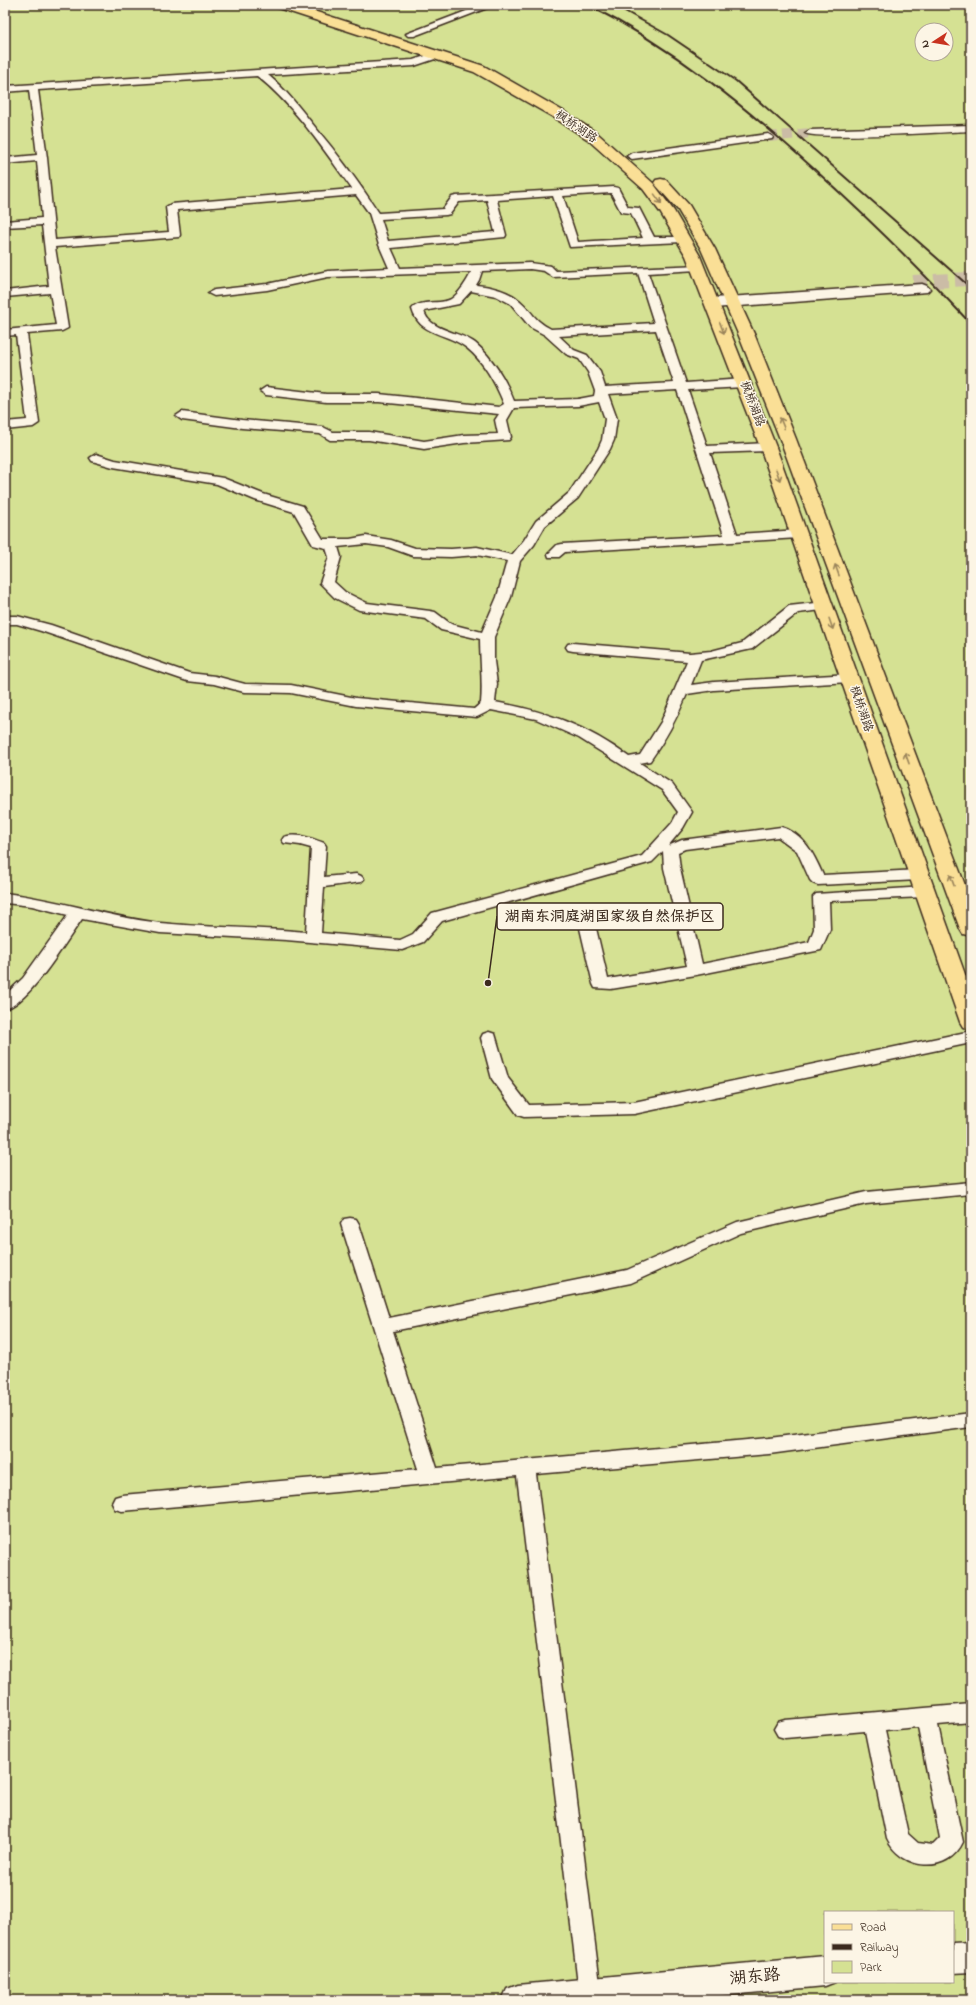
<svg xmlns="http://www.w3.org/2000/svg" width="976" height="2005" font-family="'Indie Flower','LXGW WenKai TC',sans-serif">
<rect width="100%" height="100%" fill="#efe1c8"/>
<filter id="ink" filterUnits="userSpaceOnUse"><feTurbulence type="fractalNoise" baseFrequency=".025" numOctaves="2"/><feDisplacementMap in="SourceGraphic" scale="8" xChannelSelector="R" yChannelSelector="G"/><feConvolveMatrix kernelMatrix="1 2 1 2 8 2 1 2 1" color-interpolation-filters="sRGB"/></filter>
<g filter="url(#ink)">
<!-- green -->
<path fill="#d5e193" stroke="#888658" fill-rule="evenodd" d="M 5,5 L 971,5 L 971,2000 L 5,2000 ZM 922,30 L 946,30 L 946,54 L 922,54 ZM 825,1912 L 953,1912 L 953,1982 L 825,1982 Z"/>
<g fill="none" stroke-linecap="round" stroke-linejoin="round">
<!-- street-tunnel -->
<path stroke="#cbbca6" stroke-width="10" stroke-dasharray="10 5" stroke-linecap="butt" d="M 768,137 L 810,133"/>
<!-- secondary-tunnel -->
<path stroke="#cbbca6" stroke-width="14" stroke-dasharray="14 7" stroke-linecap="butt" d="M 913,282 L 971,279"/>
<!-- street casing -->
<g stroke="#3b2a1e" stroke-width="3">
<path id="street" d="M 482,5 L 495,5 L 414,36 L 408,36 L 406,34 Z
M 438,52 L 441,53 L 441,57 L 414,66 L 268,75 C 286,90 300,108 315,127 C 338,154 359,183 379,213 L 443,209 L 452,197 L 456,196 L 614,187 L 618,188 L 628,207 L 639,208 L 654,237 L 687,237 L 688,239 L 683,242 L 570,247 L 553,196 L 497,200 L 506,235 L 505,237 L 391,248 L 400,268 L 530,263 L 551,266 L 556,271 L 701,265 L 702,267 L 697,270 L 648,273 L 686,383 L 744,379 L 750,383 L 744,387 L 688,390 L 707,446 L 768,443 L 774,447 L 768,451 L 710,453 L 737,534 L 799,530 L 805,534 L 799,538 L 565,552 L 559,557 L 549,557 L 548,554 L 557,545 L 562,544 L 724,535 L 677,390 L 608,394 L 617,419 L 614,440 L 610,449 L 578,498 L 545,526 L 534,545 L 520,561 L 511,597 L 494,637 L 494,661 L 497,684 L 495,702 C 546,711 587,726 629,757 L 640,755 L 661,722 L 687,661 L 573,651 L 568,650 L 566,647 L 568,644 L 573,643 L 690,653 L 711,651 L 742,643 L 789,606 L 825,602 L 830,603 L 832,606 L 830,609 L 798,613 L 752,649 L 701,660 L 691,685 L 714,682 L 850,674 L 855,675 L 857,678 L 855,681 L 850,682 L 714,690 L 687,694 C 677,718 665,740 650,761 L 640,763 L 672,784 L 692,812 L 683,828 L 668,846 L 682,840 L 781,827 C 804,833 814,855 823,875 L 919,870 L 924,872 L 927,875 L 924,878 L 919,880 L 818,885 L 813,883 L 810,880 L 797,851 L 778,837 L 685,849 L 678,852 L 680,868 L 702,964 L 809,942 L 814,929 L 813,897 L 816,894 L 925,887 L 930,889 L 933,892 L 930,895 L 925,897 L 829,901 L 830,929 L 821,950 L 696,975 L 611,989 L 595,988 L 593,984 L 579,924 L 582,920 L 587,919 L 592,920 L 595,924 L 608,979 L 687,966 L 664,868 L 663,851 L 652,862 L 442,921 L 423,942 L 402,950 L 286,940 L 160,933 L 82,919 C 66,941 30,1003 5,1009 L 5,995 L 23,978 L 68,915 L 32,906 L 5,903 L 5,893 C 57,899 107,917 160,923 C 208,928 257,927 306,932 L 311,848 L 300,845 L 284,843 L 282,840 L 284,837 C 298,833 311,838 324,843 L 326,846 L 324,877 L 356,874 L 361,876 L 364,879 L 361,882 L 324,887 L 321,933 L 400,940 L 413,934 L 432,913 L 642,856 L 672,823 L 678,812 L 662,790 L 579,738 L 536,719 L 491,710 L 477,717 L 356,706 L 291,693 L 244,692 L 214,684 L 187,681 L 41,631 L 17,624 L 5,624 L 5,616 L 17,616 L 51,625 L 189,673 L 215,676 L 245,684 L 291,685 L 356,698 L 474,709 L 481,703 C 483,682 480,661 480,639 L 441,630 L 426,619 L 359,610 L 335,598 L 320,583 L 329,557 L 326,548 L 313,545 L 294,512 L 255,500 L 217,484 L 113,467 L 92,461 L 90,458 L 96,454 L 115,460 L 223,478 L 263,494 L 303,506 L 323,539 L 350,539 L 366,536 L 391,540 L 415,548 L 451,549 L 477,547 L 512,555 L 524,540 L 536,521 L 569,493 L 598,449 L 602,440 L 605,419 L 599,402 L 578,406 L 514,408 L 507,420 L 511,437 L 509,440 L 464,443 L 424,449 L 369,440 L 330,440 L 320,434 L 242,428 L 182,420 L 176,416 L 182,412 L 242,420 L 323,427 L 333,432 L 369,432 L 424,441 L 464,435 L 498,434 L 495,420 L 499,414 L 379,402 L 326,402 L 266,395 L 260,391 L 266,387 L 326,394 L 379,394 L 499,407 L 504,404 C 496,384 484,362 467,348 C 449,333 419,336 412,309 C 420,299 441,305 451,299 C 458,295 469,279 471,272 L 328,277 L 267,290 L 214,296 L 208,293 L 214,290 L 267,284 L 328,271 L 389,268 L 379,245 L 369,213 L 356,195 L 177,210 L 180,235 L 179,237 L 55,247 L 68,328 L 62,331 L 27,334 L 39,423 L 33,427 L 5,430 L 5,422 L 27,420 L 16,335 L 5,336 L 5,330 L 56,325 L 50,293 L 5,297 L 5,291 L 49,286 L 42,225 L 5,227 L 5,221 L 42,218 L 37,161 L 5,164 L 5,158 L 37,155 L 29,90 L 5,92 L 5,86 L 413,60 ZM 257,76 C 295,106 324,150 352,189 L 171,204 L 166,207 L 169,232 L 55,240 L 47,158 L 38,90 ZM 611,193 L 621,212 L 631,213 L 643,238 L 578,242 L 563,196 ZM 487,200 L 495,232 L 388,241 L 381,219 L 446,215 L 450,214 L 459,202 ZM 530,269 L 544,271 L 553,277 L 638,273 L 654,323 L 551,329 C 533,320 533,312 519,300 C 509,291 490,286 476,285 L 479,280 L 482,271 ZM 471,291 L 496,296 L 511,304 L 530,327 L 545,335 L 566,354 L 579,359 L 588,372 L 595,391 L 594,396 L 578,399 L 514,401 C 506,380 492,357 475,343 C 460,331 429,331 424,311 L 459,304 ZM 656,330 L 674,383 L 605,387 L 600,372 L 587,355 L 574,350 L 559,336 ZM 366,544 L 388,547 L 413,556 L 451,557 L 477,555 L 507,561 L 497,597 L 482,632 L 451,624 L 435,612 L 430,611 L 367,603 L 345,592 L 334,582 L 341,557 L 338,547 Z
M 971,125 L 971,131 C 951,132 812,140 805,133 L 810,130 Z
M 768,134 L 773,137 L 772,139 L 632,159 L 627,156 L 632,153 Z
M 971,1031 L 971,1043 L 634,1114 L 524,1117 L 518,1115 L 492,1079 L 481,1038 L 483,1034 L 489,1032 L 495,1034 L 508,1078 L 529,1105 L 634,1102 Z
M 971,1182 L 971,1194 L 866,1204 L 741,1233 L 631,1283 L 393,1331 L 437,1468 L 769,1438 L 971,1413 L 971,1427 L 769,1454 L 536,1474 L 602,2000 L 580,2000 L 517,1476 L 122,1511 L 115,1509 L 112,1503 L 115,1497 L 122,1495 L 418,1469 L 341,1224 L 344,1219 L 350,1218 L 356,1219 L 359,1224 L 389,1318 L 627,1270 L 737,1222 L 866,1192 Z
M 971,1704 L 971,1722 L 938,1725 L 963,1842 C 948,1875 901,1870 887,1839 L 865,1731 L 785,1738 L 778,1736 L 774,1729 L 778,1722 L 785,1720 ZM 918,1727 L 940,1838 L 933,1845 L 918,1843 L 908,1834 L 885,1730 Z"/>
</g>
<!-- secondary casing -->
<g stroke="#3b2a1e" stroke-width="3">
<path id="secondary" d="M 922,284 L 927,286 L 930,289 L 927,292 L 713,308 L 708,306 L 705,303 L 708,300 L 713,298 Z
M 971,1942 L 971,1972 L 953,1973 L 953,1943 Z
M 825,1956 L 825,1982 L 835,1982 L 825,1986 L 677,2000 L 502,2000 L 507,1989 L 518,1985 Z"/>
</g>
<!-- primary casing -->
<g stroke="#3b2a1e" stroke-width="3">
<path id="primary" d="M 276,5 L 295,5 L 484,66 L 563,111 L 597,133 L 653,183 L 674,211 L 700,256 L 776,447 L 971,991 L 971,1029 L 963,1027 L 960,1022 L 760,447 L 686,256 L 660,212 L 643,189 L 587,139 L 553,117 L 474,72 L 278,8 Z
M 661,179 L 666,180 L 689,205 L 715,249 L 755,336 L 796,439 L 971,901 L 971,936 L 963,934 L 960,929 L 780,439 L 739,336 L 701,249 L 678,210 L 654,183 L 656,180 Z"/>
</g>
<!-- street -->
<use href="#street" fill="#fcf5e5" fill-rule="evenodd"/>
<!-- secondary -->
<use href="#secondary" fill="#fcf5e5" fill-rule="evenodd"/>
<!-- primary -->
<use href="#primary" fill="#fadf96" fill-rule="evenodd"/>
<!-- rail -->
<path stroke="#3b2a1e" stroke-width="2" d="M 588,5 C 674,48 743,105 814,169 C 869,219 921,270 971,324
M 614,5 L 668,35 L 736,81 L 971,288"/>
</g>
<!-- one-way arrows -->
<defs><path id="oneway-shaft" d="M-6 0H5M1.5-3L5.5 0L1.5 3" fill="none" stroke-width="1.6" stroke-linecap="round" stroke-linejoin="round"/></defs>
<g stroke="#9a845a">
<use href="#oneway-shaft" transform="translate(658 199) rotate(54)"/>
<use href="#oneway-shaft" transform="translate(722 328) rotate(69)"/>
<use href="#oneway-shaft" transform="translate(782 423) rotate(-112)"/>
<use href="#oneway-shaft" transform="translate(778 475) rotate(71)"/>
<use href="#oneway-shaft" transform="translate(837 570) rotate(-110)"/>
<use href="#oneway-shaft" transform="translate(831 624) rotate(71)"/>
<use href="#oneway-shaft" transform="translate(907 758) rotate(-110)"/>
<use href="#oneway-shaft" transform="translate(952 880) rotate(-110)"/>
</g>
</g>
<g text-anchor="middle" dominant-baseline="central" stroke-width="3" stroke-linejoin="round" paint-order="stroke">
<!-- far-street labels -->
<g font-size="12" fill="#3b2a1e" stroke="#fcf5e5">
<text transform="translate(576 127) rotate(34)">枫桥湖路</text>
<text transform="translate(752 404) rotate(69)">枫桥湖路</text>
<text transform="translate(861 709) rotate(71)">枫桥湖路</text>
</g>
<!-- near-street labels -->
<g font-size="17" fill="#3b2a1e" stroke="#fcf5e5">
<text transform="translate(755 1977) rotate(-5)">湖东路</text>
</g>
</g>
<!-- callouts -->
<path fill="none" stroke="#3b2a1e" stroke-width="1.5" d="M488 983L497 916"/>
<circle fill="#3b2a1e" stroke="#fcf5e5" stroke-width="1.5" cx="488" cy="983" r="4"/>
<rect fill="#fcf5e5" stroke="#3b2a1e" stroke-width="1.5" x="497" y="903" width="226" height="27" rx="4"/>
<g font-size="15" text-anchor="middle" font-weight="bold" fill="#3b2a1e">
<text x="610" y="921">湖南东洞庭湖国家级自然保护区</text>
</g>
<!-- margin -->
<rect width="976" height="2005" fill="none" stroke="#fcf5e5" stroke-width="20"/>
<rect x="10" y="10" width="956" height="1985" fill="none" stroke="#3b2a1e" stroke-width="1.5" filter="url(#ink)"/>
<!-- legend -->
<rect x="824" y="1911" width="130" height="72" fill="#fcf5e5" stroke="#afa495"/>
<rect x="832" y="1924" width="20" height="6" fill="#fadf96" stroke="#afa495"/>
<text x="860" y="1931" font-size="12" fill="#3b2a1e">Road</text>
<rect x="832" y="1944" width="20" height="6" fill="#3b2a1e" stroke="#afa495"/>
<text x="860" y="1951" font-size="12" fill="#3b2a1e">Railway</text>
<rect x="832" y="1961" width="20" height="12" fill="#d5e193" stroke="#afa495"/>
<text x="860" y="1971" font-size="12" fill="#3b2a1e">Park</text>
<!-- north arrow -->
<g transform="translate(934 42) rotate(258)"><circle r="19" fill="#fcf5e5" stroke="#afa495"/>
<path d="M0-3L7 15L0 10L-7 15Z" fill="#c8321e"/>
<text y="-6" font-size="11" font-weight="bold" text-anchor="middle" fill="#3b2a1e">N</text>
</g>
</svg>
